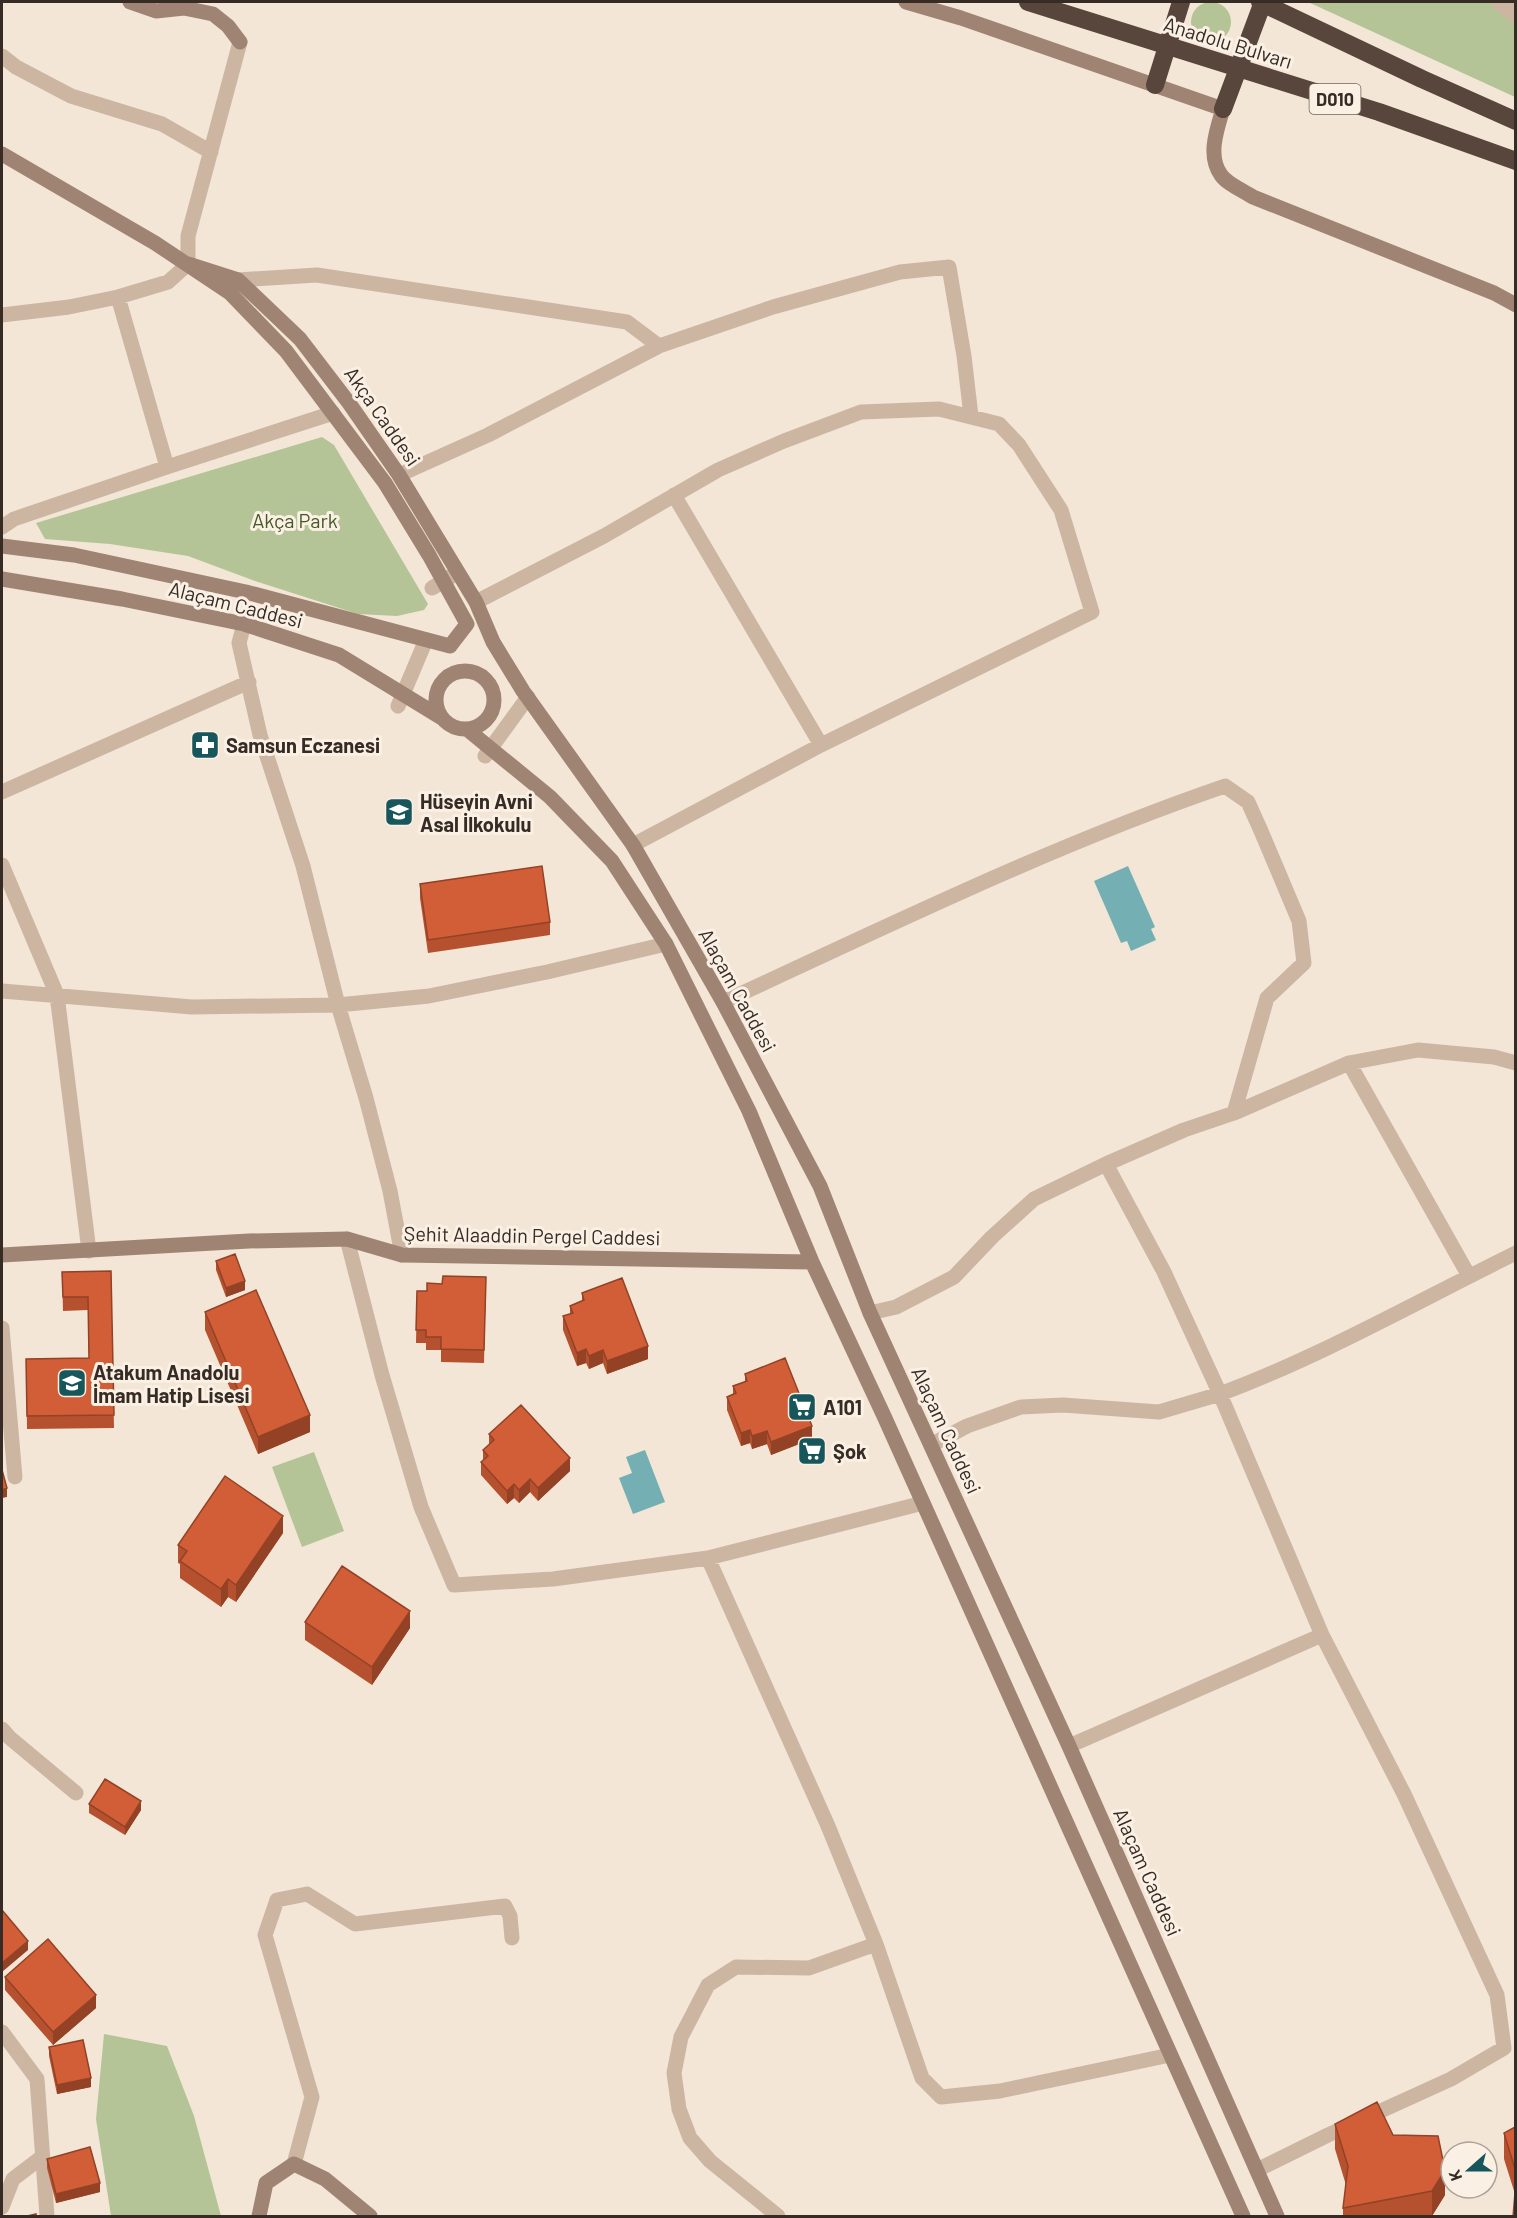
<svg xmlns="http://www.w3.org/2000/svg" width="1517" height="2218" font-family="Barlow,sans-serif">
<rect width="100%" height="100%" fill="#f3e6d7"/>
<!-- green -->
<path fill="#b4c496" d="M1191 22a20 20 0 1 1 40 0a20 20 0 1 1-40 0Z
M 1308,2 L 1515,2 L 1515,97 Z
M 322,437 L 334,445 L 428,604 L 424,610 L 397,616 L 358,614 L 255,581 L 188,556 L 110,544 L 45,539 L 36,523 Z
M 314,1452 L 344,1531 L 302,1547 L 272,1467 Z
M 104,2034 L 167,2046 L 194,2116 L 221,2216 L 111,2216 L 96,2119 Z"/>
<!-- water -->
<path fill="#74b0b3" d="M 1128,866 L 1155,927 L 1151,929 L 1156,940 L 1131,951 L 1127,941 L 1121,943 L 1094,881 Z
M 645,1450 L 665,1502 L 633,1514 L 619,1478 L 632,1473 L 626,1457 Z"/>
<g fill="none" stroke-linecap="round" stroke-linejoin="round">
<!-- street -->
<path stroke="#ccb6a2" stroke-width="15" d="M 1498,2 L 1516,16
M 2,56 L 16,67 L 71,96 L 162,124 L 211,152
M 238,280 L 317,275 L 627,322 L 659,346
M 118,297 L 167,467
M 2,315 L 69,307 L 118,297 L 168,282 L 188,264 L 188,236 L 240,42
M 399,475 L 488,435 L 659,346 L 773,307 L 900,272 L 949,267 L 964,356 L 971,416
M 674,495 L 821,745
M 2,527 L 14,519 L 167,467 L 333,413
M 432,588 L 455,574
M 476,602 L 604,536 L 718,470 L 784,441 L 861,412 L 939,409 L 999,424 L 1019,445 L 1061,510 L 1092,612 L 821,745 L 633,845
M 244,624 L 239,643 L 260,735 L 303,866 L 338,1005 L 366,1098 L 390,1191 L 402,1255
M 398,706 L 426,640
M 485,756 L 528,697
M 2,792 L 249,682
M 2,865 L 57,995 L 89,1251
M 2,991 L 192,1007 L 338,1005 L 429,996 L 547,972 L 666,944
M 723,1002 C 888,926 1053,845 1225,786 L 1248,802 L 1261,831 L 1299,921 L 1304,963 L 1267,998 L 1234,1113 L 1184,1130 L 1106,1164 L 1034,1199 L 992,1237 L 954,1277 L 896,1307 L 870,1313
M 1349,1063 L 1469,1276
M 1234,1113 L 1349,1063 L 1418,1050 L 1494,1057 L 1516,1063
M 1106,1164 L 1164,1272 L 1220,1394 C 1322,1356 1418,1301 1516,1253
M 347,1239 L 382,1375 L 421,1507 L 454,1585 L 553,1579 L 708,1558 L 923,1503
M 2,1328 L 15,1477
M 931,1445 L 967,1426 L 1021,1407 L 1063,1405 L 1159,1412 L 1220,1394 L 1322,1635 L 1404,1794 L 1497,1995 L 1504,2048 L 1451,2079 L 1328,2135 L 1257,2170
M 708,1558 L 828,1826 L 876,1944 L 922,2078 L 941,2097 L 1000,2091 L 1170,2055
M 2,1729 L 10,1738 L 76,1793
M 1069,1746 L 1322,1635
M 2,2032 L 37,2079 L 47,2216
M 294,2164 L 312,2097 L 265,1935 L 277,1900 L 307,1894 L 355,1924 L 505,1906 L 510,1916 L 512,1938
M 2,2207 L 13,2179 L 42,2157
M 778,2216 L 710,2161 L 690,2138 L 679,2109 L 674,2073 L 681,2037 L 708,1985 L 736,1967 L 809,1968 L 876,1944"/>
<!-- secondary -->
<path stroke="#a08473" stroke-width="15" d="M 130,2 L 156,11 L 184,8 L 213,14 L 228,26 L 240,42
M 906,2 L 961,18 L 1223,109 C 1217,129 1207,156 1221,175 C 1227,184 1244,191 1253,197 L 1494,293 L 1516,305
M 2,154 L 155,243 L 230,293 L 286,351 L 385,483 L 429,555 L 467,624 L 450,646
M 188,264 L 238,280 L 300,339 L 349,403 L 399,475 L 476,602 L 493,642 L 523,691 L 633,845 L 723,1002 L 820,1186 L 870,1313 L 1069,1746 L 1277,2216
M 2,546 L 74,555 L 246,592 L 450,646
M 2,579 L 122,599 L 244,624 L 339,655 L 442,718
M436 700a29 29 0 1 1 58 0a29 29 0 1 1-58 0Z
M 468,730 L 550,797 L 612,861 L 666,944 L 749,1111 L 812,1262 L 884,1416 L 1243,2216
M 2,1255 L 249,1241 L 347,1239 L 402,1255 L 812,1262
M 259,2216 L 266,2183 L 294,2164 L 325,2179 L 370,2216"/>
<!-- highway -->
<path stroke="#58453b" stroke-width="18" d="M 1028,2 L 1379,112 L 1516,161
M 1260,2 L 1422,79 L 1516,121
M 1155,85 L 1181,2
M 1223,109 L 1263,2"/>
</g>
<!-- wall -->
<path fill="#b5512f" d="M 420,884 L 550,922 L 550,935 L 428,953 L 420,898 Z
M 216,1261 L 245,1290 L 226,1297 L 216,1270 Z
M 111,1271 L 114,1428 L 27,1429 L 26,1359 L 89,1358 L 88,1310 L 63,1311 L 62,1272 Z
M 486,1277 L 484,1363 L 441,1362 L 441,1350 L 426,1350 L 426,1343 L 416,1343 L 417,1291 L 427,1291 L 442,1284 Z
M 582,1293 L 648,1359 L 607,1374 L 603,1363 L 589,1369 L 586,1363 L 577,1366 L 563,1330 L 563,1316 L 570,1314 L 570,1306 L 582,1301 Z
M 205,1312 L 310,1432 L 258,1454 L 205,1330 Z
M 745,1374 L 812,1439 L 771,1455 L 767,1444 L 752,1449 L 750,1443 L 741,1446 L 727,1410 L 727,1397 L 733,1394 L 733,1386 L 745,1382 Z
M 489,1434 L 570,1471 L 538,1501 L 530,1492 L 519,1503 L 514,1498 L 507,1504 L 481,1475 L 481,1462 L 483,1460 L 483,1450 L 489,1445 Z
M 283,1533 L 236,1602 L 228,1597 L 221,1607 L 180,1578 L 180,1564 L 178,1563 L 178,1545 Z
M 305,1622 L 410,1628 L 372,1685 L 305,1640 Z
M 89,1804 L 141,1810 L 125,1835 L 89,1813 Z
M 5,1977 L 96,2008 L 53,2045 L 5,1990 Z
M 49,2047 L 91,2087 L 57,2094 L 49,2056 Z
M 1335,2124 L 1393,2135 L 1445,2195 L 1432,2216 L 1343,2217 L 1343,2208 L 1346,2185 L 1335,2149 Z
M 1515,2127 L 1515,2217 L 1515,2194 L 1504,2159 L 1504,2133 Z
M 47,2159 L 100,2192 L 56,2203 L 47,2168 Z"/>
<!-- shaded-wall -->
<path fill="#934226" d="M 245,1281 L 245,1290 L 226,1297 L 226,1288 Z
M 648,1346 L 648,1359 L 607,1374 L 607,1361 Z
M 586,1349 L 586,1363 L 577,1366 L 577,1353 Z
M 603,1350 L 603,1363 L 589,1369 L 589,1356 Z
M 310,1415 L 310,1432 L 258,1454 L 258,1437 Z
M 812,1426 L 812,1439 L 771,1455 L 771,1442 Z
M 750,1430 L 750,1443 L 741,1446 L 741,1433 Z
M 767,1431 L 767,1444 L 752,1449 L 752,1436 Z
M 570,1458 L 570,1471 L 538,1501 L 538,1488 Z
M 530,1479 L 530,1492 L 519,1503 L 519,1490 Z
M 514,1484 L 514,1498 L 507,1504 L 507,1491 Z
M 7,1488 L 7,1497 L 2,1498 L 2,1490 Z
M 283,1516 L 283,1533 L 236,1602 L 236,1585 Z
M 228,1579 L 228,1597 L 221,1607 L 221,1589 Z
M 410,1611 L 410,1628 L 372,1685 L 372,1667 Z
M 141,1801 L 141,1810 L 125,1835 L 125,1827 Z
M 28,1941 L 28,1950 L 2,1972 L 2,1963 Z
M 96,1995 L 96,2008 L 53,2045 L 53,2032 Z
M 91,2078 L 91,2087 L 57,2094 L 57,2085 Z
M 1445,2170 L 1445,2195 L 1432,2216 L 1432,2191 Z
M 100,2183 L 100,2192 L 56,2203 L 56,2194 Z"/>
<!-- building -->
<path fill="#d25e37" stroke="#934226" stroke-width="1.5" d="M 542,866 L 550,922 L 428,940 L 420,884 Z
M 235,1254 L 245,1281 L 226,1288 L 216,1261 Z
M 111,1271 L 114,1415 L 27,1416 L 26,1359 L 89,1358 L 88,1297 L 63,1297 L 62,1272 Z
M 443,1276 L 486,1277 L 484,1350 L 441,1349 L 441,1337 L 426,1337 L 426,1330 L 416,1330 L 417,1291 L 427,1291 L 427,1283 L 442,1284 Z
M 622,1278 L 648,1346 L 607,1361 L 603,1350 L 589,1356 L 586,1349 L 577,1353 L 563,1316 L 573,1313 L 570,1306 L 584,1300 L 582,1293 Z
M 256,1290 L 310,1415 L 258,1437 L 205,1312 Z
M 785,1358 L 812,1426 L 771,1442 L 767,1431 L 752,1436 L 750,1430 L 741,1433 L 727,1397 L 736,1393 L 733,1386 L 747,1381 L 745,1374 Z
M 521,1405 L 570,1458 L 538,1488 L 530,1479 L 519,1490 L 514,1484 L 507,1491 L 481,1462 L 488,1456 L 483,1450 L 494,1440 L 489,1434 Z
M 2,1470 L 7,1488 L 2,1490 Z
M 225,1476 L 283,1516 L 236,1585 L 228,1579 L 221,1589 L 180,1561 L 187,1551 L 178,1545 Z
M 342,1566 L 410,1611 L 372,1667 L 305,1622 Z
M 105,1779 L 141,1801 L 125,1827 L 89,1804 Z
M 2,1910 L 28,1941 L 2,1963 Z
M 48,1939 L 96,1995 L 53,2032 L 5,1977 Z
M 83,2040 L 91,2078 L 57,2085 L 49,2047 Z
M 1377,2102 L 1393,2135 L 1438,2136 L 1445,2170 L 1432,2191 L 1343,2208 L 1348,2166 L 1335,2124 Z
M 1515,2127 L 1515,2169 L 1504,2133 Z
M 90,2147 L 100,2183 L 56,2194 L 47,2159 Z
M 1515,2193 L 1515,2216 L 1513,2217 Z
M 36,2214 L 36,2217 L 23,2217 Z"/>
<!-- icons -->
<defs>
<g id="pharmacy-square" transform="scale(1.5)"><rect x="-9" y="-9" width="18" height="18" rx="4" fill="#17565b" stroke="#fbf0e4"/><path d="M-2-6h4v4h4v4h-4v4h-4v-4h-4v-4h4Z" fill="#fff"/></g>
<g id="school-square" transform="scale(1.5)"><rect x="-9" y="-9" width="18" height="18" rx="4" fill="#17565b" stroke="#fbf0e4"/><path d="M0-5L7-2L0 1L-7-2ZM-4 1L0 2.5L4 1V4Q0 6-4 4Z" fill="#fff"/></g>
<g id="supermarket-square" transform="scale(1.5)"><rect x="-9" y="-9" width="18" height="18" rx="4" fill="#17565b" stroke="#fbf0e4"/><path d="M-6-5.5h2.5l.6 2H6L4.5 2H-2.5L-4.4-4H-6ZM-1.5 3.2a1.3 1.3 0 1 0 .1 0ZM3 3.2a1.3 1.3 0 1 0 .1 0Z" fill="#fff"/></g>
</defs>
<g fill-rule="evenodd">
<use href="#pharmacy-square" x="205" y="745"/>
<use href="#school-square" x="399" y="812"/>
<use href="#school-square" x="72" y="1383"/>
<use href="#supermarket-square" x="802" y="1407"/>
<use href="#supermarket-square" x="812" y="1451"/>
</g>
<g text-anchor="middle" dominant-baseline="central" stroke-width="6" stroke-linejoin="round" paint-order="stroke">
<!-- shield labels -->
<rect fill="#fbf0e4" stroke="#71665e" stroke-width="1.5" x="1309.5" y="84" width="51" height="30" rx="4.5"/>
<g font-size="18" font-weight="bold" fill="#362b25">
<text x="1335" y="99">D010</text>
</g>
<!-- street labels -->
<g font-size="20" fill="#362b25" stroke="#fbf0e4">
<text transform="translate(1228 42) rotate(17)">Anadolu Bulvarı</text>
<text transform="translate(383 416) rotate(55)">Akça Caddesi</text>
<text transform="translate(236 604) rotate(14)">Alaçam Caddesi</text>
<text transform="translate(738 990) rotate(61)">Alaçam Caddesi</text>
<text transform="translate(532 1235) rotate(1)">Şehit Alaaddin Pergel Caddesi</text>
<text transform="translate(947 1430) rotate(65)">Alaçam Caddesi</text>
<text transform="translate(1148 1872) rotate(66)">Alaçam Caddesi</text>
</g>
<!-- park labels -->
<g font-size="20" fill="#455727" stroke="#fbf0e4">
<text x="295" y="520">Akça Park</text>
</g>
<!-- poi labels -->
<g font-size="20" font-weight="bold" fill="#362b25" stroke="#fbf0e4" text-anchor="start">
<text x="226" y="745">Samsun Eczanesi</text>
<text x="420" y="801">Hüseyin Avni<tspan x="420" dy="23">Asal İlkokulu</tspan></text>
<text x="93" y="1372">Atakum Anadolu<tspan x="93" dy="23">İmam Hatip Lisesi</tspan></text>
<text x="823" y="1407">A101</text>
<text x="833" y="1451">Şok</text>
</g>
</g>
<!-- border -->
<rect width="1517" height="2218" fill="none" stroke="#362b25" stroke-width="6"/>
<!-- north arrow -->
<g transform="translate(1469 2170) rotate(249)"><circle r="28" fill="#fbf0e4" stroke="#aca198" stroke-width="1.5"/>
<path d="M0-4.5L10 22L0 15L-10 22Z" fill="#17565b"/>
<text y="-9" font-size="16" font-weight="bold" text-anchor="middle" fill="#362b25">K</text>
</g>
</svg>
